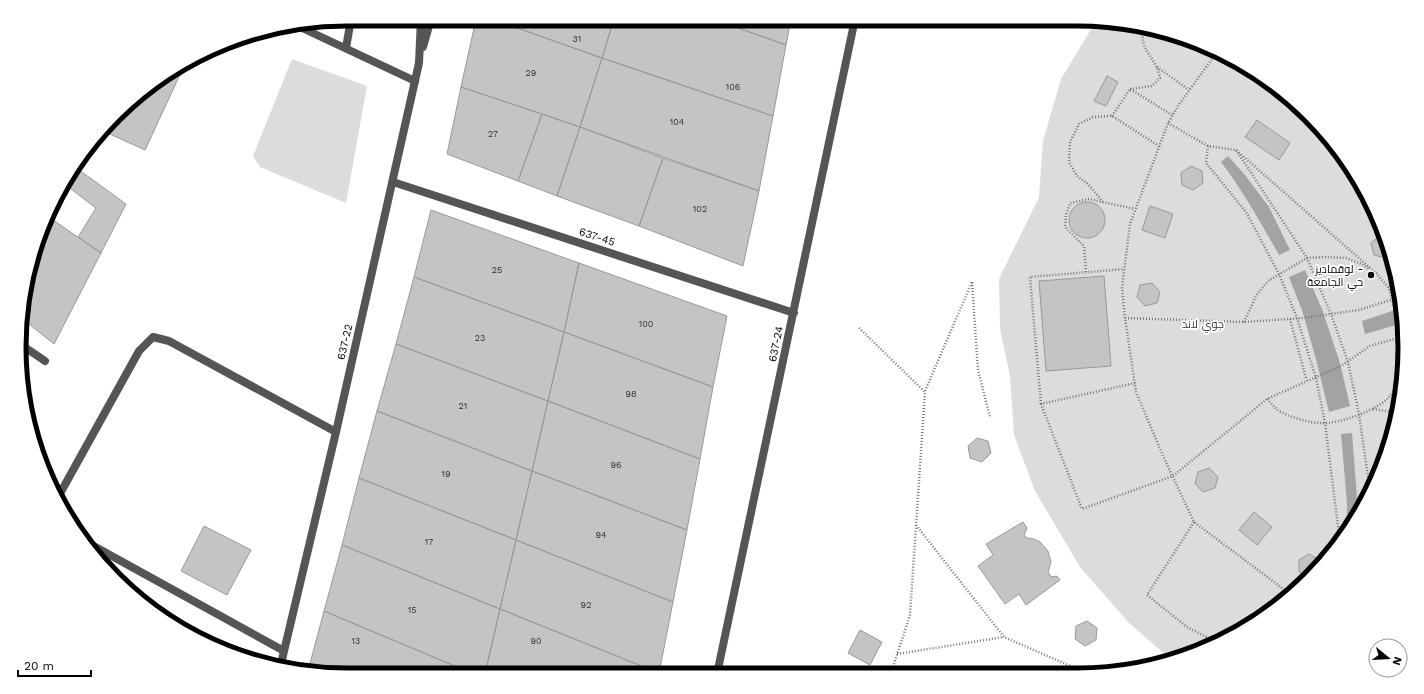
<svg xmlns="http://www.w3.org/2000/svg" width="1424" height="694" font-family="'Work Sans',Cairo,sans-serif">
<rect width="100%" height="100%" fill="#fff"/>
<!-- green -->
<path fill="#dcdcdc" d="M 1096,21 L 1100,21 L 1107,25 L 1111,22 L 1141,25 L 1203,44 L 1259,74 L 1309,115 L 1350,165 L 1380,222 L 1399,283 L 1405,347 L 1399,411 L 1380,473 L 1337,547 L 1276,607 L 1202,650 L 1170,659 L 1128,622 L 1080,567 L 1035,491 L 1014,435 L 1010,376 L 1000,329 L 999,279 L 1039,197 L 1043,141 L 1061,79 Z
M 292,59 L 367,86 L 346,203 L 260,167 L 253,156 Z"/>
<!-- water -->
<path fill="#a3a3a3" d="M 1228,156 L 1245,175 L 1269,207 L 1290,250 L 1279,255 C 1261,223 1243,191 1221,162 Z
M 1305,270 L 1322,309 L 1340,363 L 1350,406 L 1329,412 L 1317,363 L 1303,313 L 1289,277 Z
M 1401,308 L 1403,323 L 1365,334 L 1362,321 Z
M 1352,433 L 1358,511 L 1347,530 L 1347,503 L 1341,434 Z"/>
<!-- building -->
<path fill="#c4c4c4" stroke="#999" d="M 476,19 L 492,19 L 602,58 L 580,127 L 461,87 Z
M 492,19 L 614,19 L 602,58 Z
M 614,19 L 713,19 L 786,45 L 773,116 L 602,58 Z
M 713,19 L 791,19 L 786,45 Z
M 602,58 L 773,116 L 759,191 L 580,127 Z
M 183,68 L 145,150 L 101,130 L 147,87 Z
M 1107,76 L 1118,82 L 1106,106 L 1094,101 Z
M 461,87 L 542,114 L 518,181 L 447,154 Z
M 542,114 L 580,127 L 557,196 L 518,181 Z
M 1257,120 L 1290,143 L 1279,160 L 1245,137 Z
M 580,127 L 663,158 L 639,226 L 557,196 Z
M 663,158 L 759,191 L 743,266 L 639,226 Z
M 1191,166 L 1202,171 L 1203,183 L 1193,190 L 1182,185 L 1181,173 Z
M 75,167 L 126,204 L 101,253 L 78,237 L 96,208 L 63,183 Z
M1069 220a18 18 0 1 1 36 0a18 18 0 1 1-36 0Z
M 1150,206 L 1173,214 L 1165,238 L 1142,230 Z
M 431,210 L 579,263 L 564,332 L 414,277 Z
M 53,220 L 101,253 L 54,344 L 24,320 L 25,283 L 45,231 Z
M 1380,235 L 1384,236 L 1390,254 L 1386,258 L 1374,255 L 1371,243 Z
M 579,263 L 727,316 L 713,387 L 564,332 Z
M 1104,276 L 1111,366 L 1046,371 L 1039,281 Z
M 414,277 L 564,332 L 548,401 L 396,344 Z
M 1152,283 L 1160,292 L 1157,303 L 1145,306 L 1137,297 L 1140,285 Z
M 564,332 L 713,387 L 700,459 L 548,401 Z
M 396,344 L 548,401 L 532,471 L 377,411 Z
M 548,401 L 700,459 L 687,530 L 532,471 Z
M 377,411 L 532,471 L 516,540 L 359,478 Z
M 977,438 L 988,441 L 991,453 L 982,462 L 970,458 L 968,446 Z
M 1209,468 L 1218,477 L 1215,488 L 1203,492 L 1195,484 L 1198,472 Z
M 532,471 L 687,530 L 673,602 L 516,540 Z
M 359,478 L 516,540 L 500,609 L 342,545 Z
M 1254,512 L 1272,527 L 1257,545 L 1239,530 Z
M 1023,522 L 1027,528 L 1024,535 L 1027,538 L 1034,539 L 1040,542 L 1048,551 L 1051,562 L 1048,572 L 1051,577 L 1057,576 L 1060,580 L 1026,605 L 1019,594 L 1005,604 L 978,566 L 993,555 L 986,544 Z
M 204,526 L 251,550 L 227,595 L 181,571 Z
M 516,540 L 673,602 L 659,673 L 500,609 Z
M 342,545 L 500,609 L 485,674 L 476,675 L 324,611 Z
M 1309,554 L 1320,560 L 1320,564 L 1307,577 L 1299,572 L 1299,560 Z
M 500,609 L 659,673 L 659,674 L 485,674 Z
M 324,611 L 476,675 L 347,675 L 308,671 Z
M 1087,621 L 1097,628 L 1096,640 L 1085,646 L 1075,639 L 1076,626 Z
M 860,630 L 882,642 L 870,665 L 848,653 Z
M 926,668 L 945,673 L 925,673 Z"/>
<g fill="none" stroke-linecap="round" stroke-linejoin="round">
<!-- path -->
<path stroke="#777" stroke-width="2.5" stroke-dasharray="1 2" stroke-linecap="butt" d="M 1217,52 L 1178,106 L 1168,123 L 1130,224 L 1122,288 L 1125,318 L 1136,392 L 1163,456 L 1194,522 L 1290,594
M 1157,67 L 1189,90
M 1130,89 L 1152,86 L 1160,78 C 1159,74 1158,69 1156,66 C 1148,51 1139,45 1144,26
M 1112,116 L 1130,89 L 1172,115
M 1168,123 L 1208,146 L 1236,150 L 1377,274
M 1208,146 L 1206,163 L 1246,212 L 1279,274 L 1297,318 L 1316,378 L 1325,423 L 1340,542
M 1236,150 L 1307,258 L 1331,314 L 1348,362 L 1359,414 L 1370,491
M 1103,202 L 1088,184 L 1077,176 L 1069,162 L 1070,142 L 1079,124 L 1093,117 L 1112,116 L 1159,146
M 1086,272 L 1084,246 L 1065,227 L 1066,215 L 1070,203 L 1089,199 L 1135,209
M 1376,273 L 1388,287 L 1404,335
M 972,282 L 978,370 L 990,417
M 1125,318 L 1244,322 L 1303,318 L 1359,310 L 1400,297
M 1290,319 L 1307,382
M 1244,322 L 1257,294 L 1268,281 L 1307,258 L 1325,257 L 1346,258 L 1362,264 L 1369,269
M 859,328 L 925,392 L 910,615 L 891,673
M 1135,383 L 1041,404 L 1082,509 L 1173,476 L 1267,399 L 1341,366 L 1370,346 L 1404,336
M 925,391 L 972,282
M 1267,399 C 1271,403 1274,407 1278,410 C 1288,417 1309,423 1322,423 C 1338,424 1375,411 1387,399 C 1393,393 1398,384 1402,377
M 1041,404 L 1030,277 L 1124,269
M 1373,409 L 1398,413
M 1194,522 L 1147,595 L 1187,627 L 1216,642
M 916,525 L 1004,637 L 1084,672
M 897,654 L 1004,637"/>
<!-- service -->
<path stroke="#555" stroke-width="8" d="M 300,27 L 415,81
M 346,48 L 351,19
M 23,346 L 45,361"/>
<!-- minor -->
<path stroke="#555" stroke-width="8" d="M 423,47 L 431,19
M 393,182 L 794,313
M 57,499 L 139,351 L 153,337 L 169,341 L 336,432
M 90,544 L 284,651
M 280,668 L 336,432 L 419,63 L 421,19
M 717,674 L 855,19"/>
</g>
<!-- markers -->
<circle fill="#000" stroke="#fff" stroke-width="1.5" cx="1371" cy="275" r="4"/>
<g text-anchor="middle" dominant-baseline="central" stroke-width="3.5" stroke-linejoin="round" paint-order="stroke">
<!-- number labels -->
<g font-size="9" fill="#313131">
<text x="577" y="39">31</text>
<text x="531" y="73">29</text>
<text x="733" y="87">106</text>
<text x="677" y="122">104</text>
<text x="493" y="134">27</text>
<text x="700" y="209">102</text>
<text x="497" y="270">25</text>
<text x="646" y="324">100</text>
<text x="480" y="338">23</text>
<text x="631" y="394">98</text>
<text x="463" y="406">21</text>
<text x="616" y="465">96</text>
<text x="446" y="474">19</text>
<text x="601" y="535">94</text>
<text x="429" y="542">17</text>
<text x="586" y="605">92</text>
<text x="412" y="610">15</text>
<text x="356" y="641">13</text>
<text x="536" y="641">90</text>
</g>
<!-- street labels -->
<g font-size="11" fill="#000" stroke="#fff">
<text transform="translate(597 237) rotate(18)">637-45</text>
<text transform="translate(345 342) rotate(-77)">637-22</text>
<text transform="translate(776 344) rotate(-78)">637-24</text>
</g>
<!-- poi labels -->
<g font-size="11" fill="#000" stroke="#fff" text-anchor="end">
<text x="1363" y="269">لوقماديز -<tspan x="1363" dy="13">حي الجامعة</tspan></text>
</g>
<!-- park labels -->
<g font-size="11" fill="#333" stroke="#fff">
<text x="1203" y="324">جوي لاند</text>
</g>
</g>
<!-- crop -->
<path d="M0 0H1424V694H0ZM347 26H1077A321 321 0 0 1 1398 347V347A321 321 0 0 1 1077 668H347A321 321 0 0 1 26 347V347A321 321 0 0 1 347 26Z" fill="#fff" fill-rule="evenodd"/>
<path fill="none" stroke="#000" stroke-width="5" d="M347 26H1077A321 321 0 0 1 1398 347V347A321 321 0 0 1 1077 668H347A321 321 0 0 1 26 347V347A321 321 0 0 1 347 26Z"/>
<!-- north arrow -->
<g transform="translate(1388 658) rotate(108)"><circle r="19" fill="#ffffff" stroke="#999999"/>
<path d="M0-3L7 15L0 10L-7 15Z" fill="#000000"/>
<text y="-6" font-size="11" font-weight="bold" text-anchor="middle" fill="#000000">N</text>
</g>
<!-- scale -->
<path d="M18 670v6h73v-6" fill="none" stroke="#000000" stroke-width="2"/>
<text x="24" y="670" font-size="12" fill="#000000" stroke="#ffffff" stroke-width="3" paint-order="stroke">20 m</text>
</svg>
